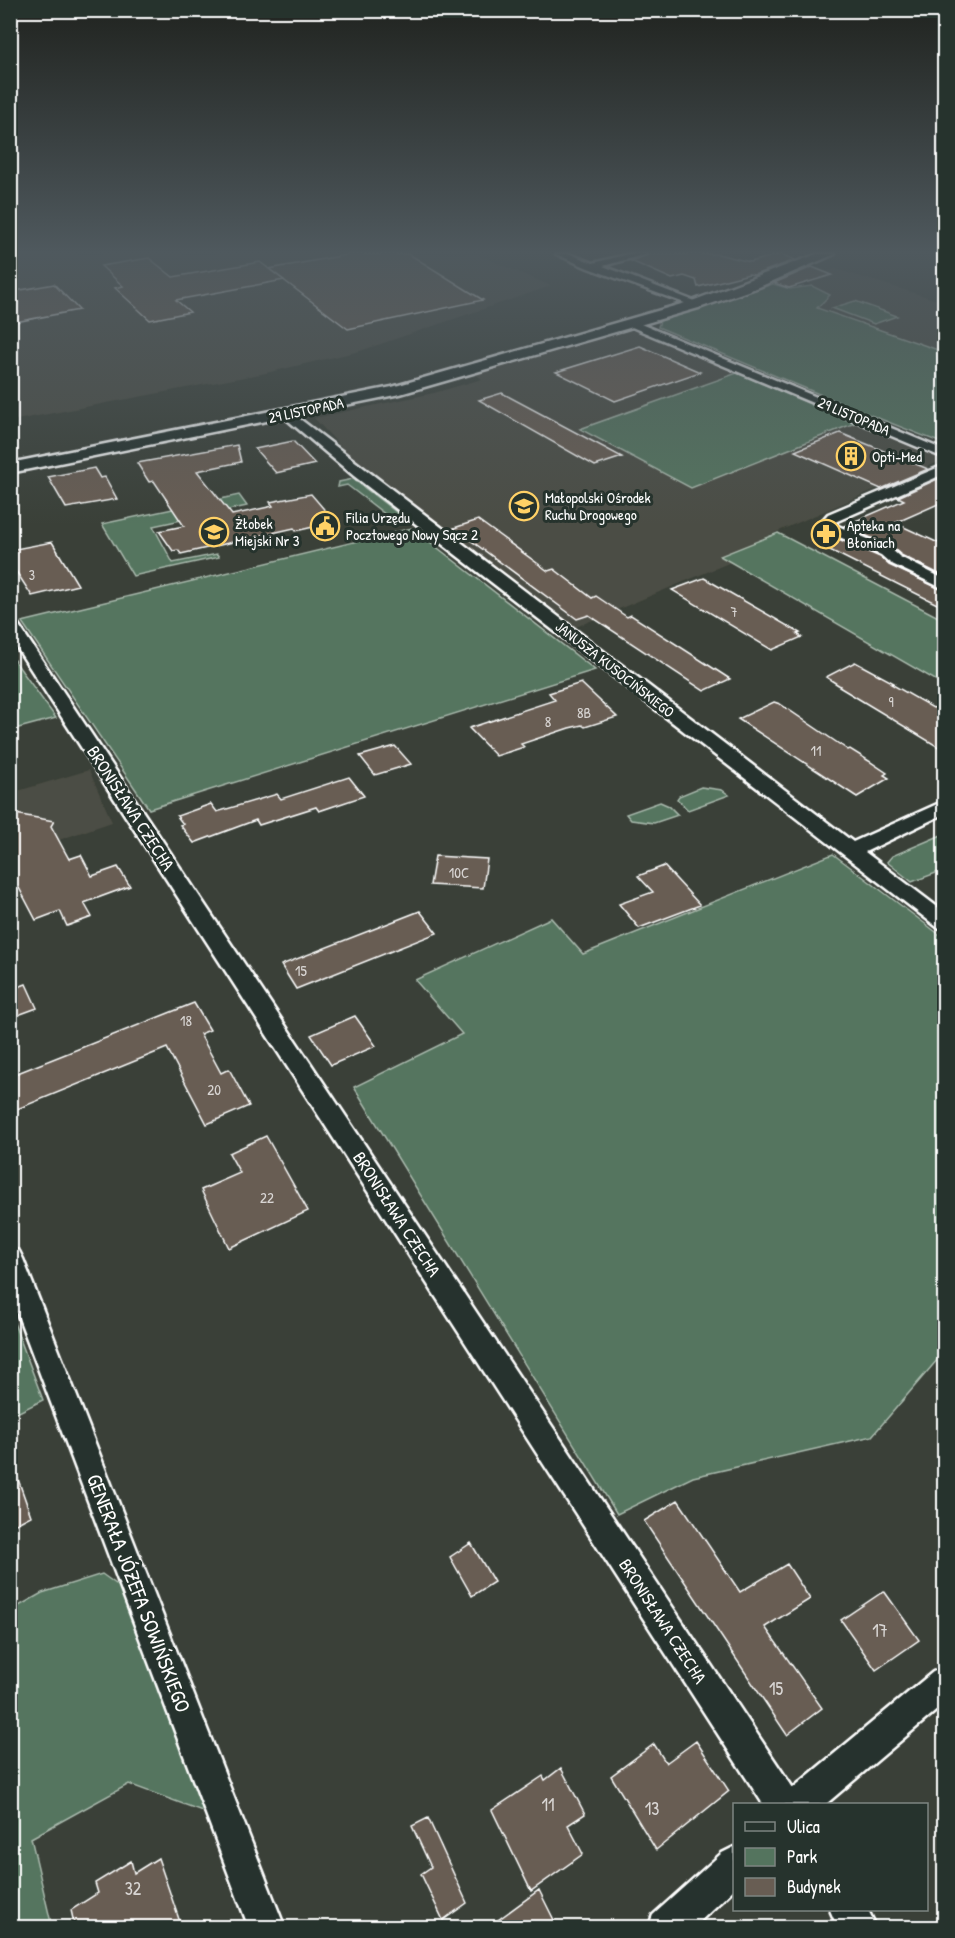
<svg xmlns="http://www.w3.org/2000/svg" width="955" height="1938" font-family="'Patrick Hand',sans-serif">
<rect width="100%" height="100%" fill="#3a4038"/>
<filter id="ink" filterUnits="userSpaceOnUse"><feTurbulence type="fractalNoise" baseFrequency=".0167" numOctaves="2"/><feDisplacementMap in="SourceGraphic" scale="12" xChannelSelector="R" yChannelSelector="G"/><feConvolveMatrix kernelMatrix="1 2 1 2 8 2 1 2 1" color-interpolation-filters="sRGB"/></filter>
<g filter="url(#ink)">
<!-- built -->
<path fill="#4c4d44" d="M 11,254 L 476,254 L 551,286 L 360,351 L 266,373 L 11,421 Z
M 835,269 L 944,302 L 944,352 L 816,308 L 830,294 L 812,286 L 802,277 Z
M 625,331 L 638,331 L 737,373 L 581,429 L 691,488 L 855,423 L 943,460 L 721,556 L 731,562 L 576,627 L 392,488 L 357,464 L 314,418 L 434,393 L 482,379 L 475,374 Z
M 89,770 L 112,822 L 11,856 L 11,793 Z"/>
<!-- green -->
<path fill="#54745e" stroke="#aabaae" stroke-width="1.5" d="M 773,284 L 790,289 L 812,286 L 830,295 L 817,308 L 944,352 L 944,444 L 855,409 L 658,327 L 660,321 Z
M 855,301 L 897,316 L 874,324 L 832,308 Z
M 737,373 L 855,423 L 691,488 L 580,429 Z
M 353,479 L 400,515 L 390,518 L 347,485 L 338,487 L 339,482 Z
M 239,495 L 247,506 L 153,526 L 173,563 L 217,554 L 219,557 L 133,576 L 102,524 Z
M 412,528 L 595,670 L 149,809 L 22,622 Z
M 778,533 L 944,620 L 944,685 L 720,556 Z
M 10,656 L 11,656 L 56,718 L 11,730 Z
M 701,787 L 722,790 L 729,795 L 688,810 L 677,799 L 679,796 Z
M 660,802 L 669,806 L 678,815 L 654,823 L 631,820 L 626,814 Z
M 944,834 L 944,870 L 912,882 L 887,862 L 892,856 Z
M 833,854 L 944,938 L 944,1352 L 872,1436 L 693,1477 L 617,1514 L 354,1087 L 462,1034 L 415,980 L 551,918 L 583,954 Z
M 11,1315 L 43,1400 L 11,1416 L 10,1416 Z
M 102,1574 L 134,1597 L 209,1805 L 202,1811 L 129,1784 L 31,1838 L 52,1927 L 11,1927 L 10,1611 L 42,1593 Z"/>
<!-- building -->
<path fill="#685d53" stroke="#fff" stroke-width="1.5" d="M 351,254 L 409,254 L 483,300 L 348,329 L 269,269 Z
M 648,254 L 718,254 L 750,262 L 781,254 L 795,260 L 754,275 L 749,274 L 698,287 L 696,280 L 684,276 L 672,279 L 631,261 Z
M 149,258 L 173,277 L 260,262 L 284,280 L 176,300 L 190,312 L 150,320 L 115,288 L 123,286 L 101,266 Z
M 812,267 L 832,275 L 789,288 L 774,283 Z
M 54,284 L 79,310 L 10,323 L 10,292 Z
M 640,346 L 700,372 L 615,401 L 556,372 Z
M 502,393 L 622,457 L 595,466 L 479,400 Z
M 840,433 L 928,469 L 881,489 L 795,451 Z
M 293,441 L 315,464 L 276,473 L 255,449 Z
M 237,445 L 241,462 L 197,471 L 232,515 L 273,506 L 270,502 L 311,494 L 335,522 L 296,531 L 294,528 L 181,554 L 178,550 L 173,551 L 159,531 L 184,526 L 154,481 L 149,482 L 137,463 Z
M 94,468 L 100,478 L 105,477 L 117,499 L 66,508 L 48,477 Z
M 944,476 L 945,501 L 895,523 L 945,546 L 945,577 L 901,555 L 892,547 L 844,526 L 904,500 L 898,497 Z
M 478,520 L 548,571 L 554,569 L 592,598 L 596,596 L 627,617 L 631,615 L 730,679 L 704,691 L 589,615 L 577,619 L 454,528 Z
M 827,534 L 880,557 L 889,565 L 945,591 L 945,608 L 812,541 Z
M 52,542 L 78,585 L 32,596 L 10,562 L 10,550 Z
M 704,578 L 800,633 L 797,634 L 802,637 L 772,650 L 672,590 Z
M 855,662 L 894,683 L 891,684 L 933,708 L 936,707 L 945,712 L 945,751 L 839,687 L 840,686 L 826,677 Z
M 581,683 L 617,717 L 585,727 L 582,725 L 569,728 L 521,744 L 524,747 L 496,756 L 469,728 L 555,700 L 549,693 Z
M 774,702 L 780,704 L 848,750 L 850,749 L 869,761 L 887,773 L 884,775 L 889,778 L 857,797 L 738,719 Z
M 395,746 L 411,764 L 375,775 L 360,756 Z
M 349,777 L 364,796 L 319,811 L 316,807 L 259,825 L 256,820 L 194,843 L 180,825 L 183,824 L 177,816 L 211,804 L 217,812 L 277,794 L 281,799 Z
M 10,813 L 54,821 L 51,826 L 69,859 L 81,855 L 92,876 L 118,867 L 130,886 L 84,903 L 92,917 L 67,926 L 60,911 L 36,920 L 19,888 L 10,891 Z
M 435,856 L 487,859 L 483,888 L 430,885 Z
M 664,866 L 700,905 L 639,928 L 619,904 L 653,892 L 638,876 Z
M 420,911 L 437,933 L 296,989 L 281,965 Z
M 26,984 L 37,1008 L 10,1018 L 10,990 Z
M 194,1003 L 210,1030 L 200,1034 L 221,1073 L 229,1069 L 249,1106 L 207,1124 L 167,1048 L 10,1112 L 10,1076 Z
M 355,1016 L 376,1046 L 331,1065 L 311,1035 Z
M 266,1136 L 308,1211 L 229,1248 L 201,1190 L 240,1173 L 229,1153 Z
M 10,1465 L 13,1465 L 31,1516 L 10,1527 Z
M 678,1500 L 740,1592 L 787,1564 L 810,1599 L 765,1627 L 822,1708 L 787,1735 L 644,1521 Z
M 471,1543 L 494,1582 L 472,1596 L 450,1557 Z
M 884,1591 L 919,1640 L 876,1670 L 841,1620 Z
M 696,1741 L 729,1791 L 656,1850 L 611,1776 L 654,1744 L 666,1763 Z
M 561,1768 L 585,1814 L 568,1825 L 583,1854 L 531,1891 L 492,1810 L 543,1776 L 545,1780 Z
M 428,1818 L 467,1903 L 443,1920 L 421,1874 L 431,1867 L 412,1826 Z
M 158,1858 L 182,1928 L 75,1928 L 71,1910 L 98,1893 L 95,1883 L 131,1861 L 134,1873 Z
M 539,1890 L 558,1928 L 487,1928 Z"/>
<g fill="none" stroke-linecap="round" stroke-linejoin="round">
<!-- street casing -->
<g stroke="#fff" stroke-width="5">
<path id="street" d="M 556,254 L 570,254 L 593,263 L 629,254 L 646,254 L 603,266 L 702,304 L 693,306 L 588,268 Z
M 631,320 L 944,450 L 944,458 L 627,325 L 627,321 Z
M 288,410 L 853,842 L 944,801 L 944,814 L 865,852 L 944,912 L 944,929 L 937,927 L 354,476 L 284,417 L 282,414 Z
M 944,465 L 944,474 L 835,522 L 838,526 L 891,549 L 900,557 L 944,579 L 944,589 L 890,563 L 881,555 L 828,532 L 821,522 L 828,514 Z
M 10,619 L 18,624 L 793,1788 L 933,1672 L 944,1667 L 944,1704 L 826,1804 L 763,1804 L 10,637 Z
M 10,1248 L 19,1251 L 23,1259 L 285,1928 L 249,1928 L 10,1294 Z
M 734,1847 L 734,1889 L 693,1928 L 648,1928 L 653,1915 L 722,1853 Z
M 830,1910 L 868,1910 L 877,1928 L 838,1928 Z"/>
</g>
<!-- secondary casing -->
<g stroke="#fff" stroke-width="5">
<path id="secondary" d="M 817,254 L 835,254 L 759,287 L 702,307 L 400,394 L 10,473 L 10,463 L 392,387 L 692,301 Z"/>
</g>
<!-- street -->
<use href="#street" fill="#26332d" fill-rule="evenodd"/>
<!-- secondary -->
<use href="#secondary" fill="#26332d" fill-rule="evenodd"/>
</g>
</g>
<!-- sky -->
<linearGradient id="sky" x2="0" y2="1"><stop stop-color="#20231f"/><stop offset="0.48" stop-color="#4f595e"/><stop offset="1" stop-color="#4f595e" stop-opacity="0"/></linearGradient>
<rect width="955" height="525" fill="url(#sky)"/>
<!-- icons -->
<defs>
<g id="building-ring" transform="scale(1.5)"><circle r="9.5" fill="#26332d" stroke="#ffd166" stroke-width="1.5"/><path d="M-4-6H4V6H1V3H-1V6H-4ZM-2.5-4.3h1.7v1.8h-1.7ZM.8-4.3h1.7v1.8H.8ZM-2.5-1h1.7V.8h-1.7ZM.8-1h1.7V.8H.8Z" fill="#ffd166"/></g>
<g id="school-ring" transform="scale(1.5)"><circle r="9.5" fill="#26332d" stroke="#ffd166" stroke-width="1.5"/><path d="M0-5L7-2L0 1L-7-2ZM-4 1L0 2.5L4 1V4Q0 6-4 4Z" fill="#ffd166"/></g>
<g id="civic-ring" transform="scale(1.5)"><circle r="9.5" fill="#26332d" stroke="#ffd166" stroke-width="1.5"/><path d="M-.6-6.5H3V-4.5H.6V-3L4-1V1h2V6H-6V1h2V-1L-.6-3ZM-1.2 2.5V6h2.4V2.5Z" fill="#ffd166"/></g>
<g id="pharmacy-ring" transform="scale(1.5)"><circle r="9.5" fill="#26332d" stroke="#ffd166" stroke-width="1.5"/><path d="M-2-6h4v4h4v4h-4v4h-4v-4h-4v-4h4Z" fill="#ffd166"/></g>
</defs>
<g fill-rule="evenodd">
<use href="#building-ring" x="851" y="456"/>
<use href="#school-ring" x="524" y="506"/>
<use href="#civic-ring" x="325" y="526"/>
<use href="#school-ring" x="214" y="532"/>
<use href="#pharmacy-ring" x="826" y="534"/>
</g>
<g text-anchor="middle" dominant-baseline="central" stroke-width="6" stroke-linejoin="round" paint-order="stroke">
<!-- far-number labels -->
<g font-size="14" fill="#d9d6d4">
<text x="32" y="574">3</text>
<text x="734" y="611">7</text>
<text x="891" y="701">9</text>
</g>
<!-- far-street labels -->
<g font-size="15" fill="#fff" stroke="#26332d">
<text transform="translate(306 410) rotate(-12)">29 LISTOPADA</text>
<text transform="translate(854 416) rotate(23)">29 LISTOPADA</text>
<text transform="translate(615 669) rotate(38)">JANUSZA KUSOCIŃSKIEGO</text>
</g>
<!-- far-poi labels -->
<g font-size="15" fill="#fff" stroke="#26332d" text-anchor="start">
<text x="872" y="456">Opti-Med</text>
<text x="545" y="497">Małopolski Ośrodek<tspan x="545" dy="17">Ruchu Drogowego</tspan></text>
<text x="346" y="517">Filia Urzędu<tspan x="346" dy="17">Pocztowego Nowy Sącz 2</tspan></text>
<text x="235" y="523">Żłobek<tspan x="235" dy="17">Miejski Nr 3</tspan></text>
<text x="847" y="525">Apteka na<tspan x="847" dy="17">Błoniach</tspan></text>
</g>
<!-- number labels -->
<g font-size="15" fill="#d9d6d4">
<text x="584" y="712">8B</text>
<text x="548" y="721">8</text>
<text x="816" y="750">11</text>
<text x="459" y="872">10C</text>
<text x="301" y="970">15</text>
<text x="186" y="1020">18</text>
<text x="214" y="1089">20</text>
<text x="267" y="1197">22</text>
</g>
<!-- street labels -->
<g font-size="18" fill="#fff" stroke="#26332d">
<text transform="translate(131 808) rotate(57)">BRONISŁAWA CZECHA</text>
<text transform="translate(397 1214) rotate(57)">BRONISŁAWA CZECHA</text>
<text transform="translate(663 1621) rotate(57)">BRONISŁAWA CZECHA</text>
</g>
<!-- near-number labels -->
<g font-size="18" fill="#d9d6d4">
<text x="880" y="1630">17</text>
<text x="776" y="1688">15</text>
<text x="548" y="1804">11</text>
<text x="652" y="1808">13</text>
<text x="133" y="1888">32</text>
</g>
<!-- near-street labels -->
<g font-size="21" fill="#fff" stroke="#26332d">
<text transform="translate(139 1593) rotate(69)">GENERAŁA JÓZEFA SOWIŃSKIEGO</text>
</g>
</g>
<!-- margin -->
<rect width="955" height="1938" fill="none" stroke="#26332d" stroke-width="36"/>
<rect x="18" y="18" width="919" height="1902" fill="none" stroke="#fff" stroke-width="2" filter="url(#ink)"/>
<!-- legend -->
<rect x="733" y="1803" width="195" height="108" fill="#26332d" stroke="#7d8581" stroke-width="1.5"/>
<rect x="745" y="1822" width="30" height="9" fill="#26332d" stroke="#7d8581" stroke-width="1.5"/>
<text x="787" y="1833" font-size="18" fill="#ffffff">Ulica</text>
<rect x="745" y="1848" width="30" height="18" fill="#54745e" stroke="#7d8581" stroke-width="1.5"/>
<text x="787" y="1863" font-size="18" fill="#ffffff">Park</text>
<rect x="745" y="1878" width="30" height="18" fill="#685d53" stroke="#7d8581" stroke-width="1.5"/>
<text x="787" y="1893" font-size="18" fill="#ffffff">Budynek</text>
</svg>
